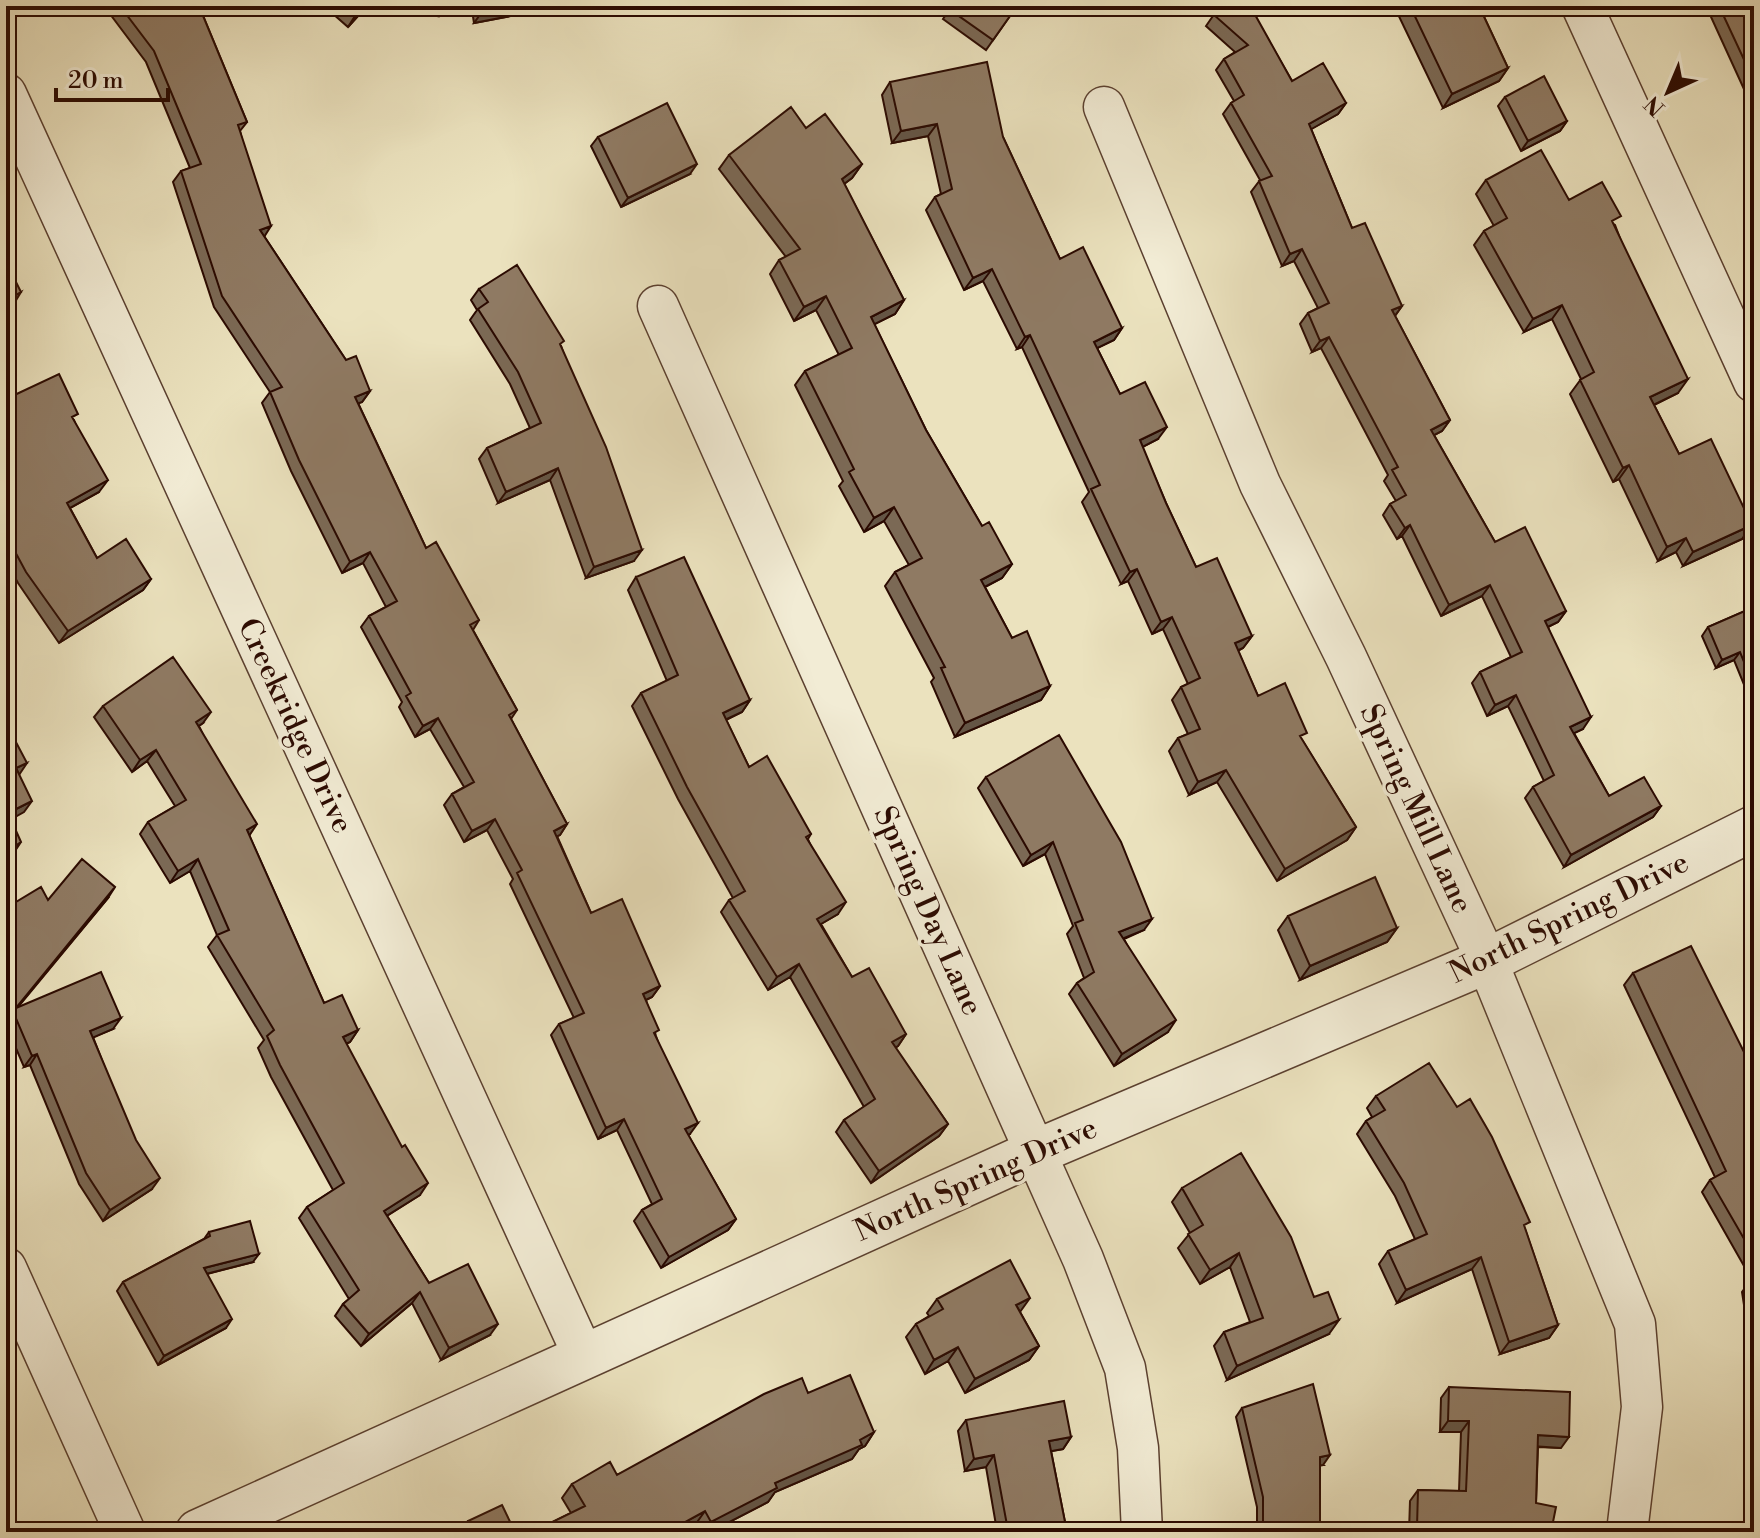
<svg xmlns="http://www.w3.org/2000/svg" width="1760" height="1538" font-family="'Libre Bodoni',serif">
<rect width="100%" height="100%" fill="#ebe2be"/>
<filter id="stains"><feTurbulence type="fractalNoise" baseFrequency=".0025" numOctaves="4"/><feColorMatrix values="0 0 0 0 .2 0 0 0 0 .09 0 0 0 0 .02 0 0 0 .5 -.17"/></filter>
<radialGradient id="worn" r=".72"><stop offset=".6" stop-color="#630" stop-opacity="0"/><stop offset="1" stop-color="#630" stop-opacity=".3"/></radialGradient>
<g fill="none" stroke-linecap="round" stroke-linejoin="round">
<!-- minor casing -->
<g stroke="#5b4030" stroke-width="43">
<path id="minor" d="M 1582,6 L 1754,382
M 6,94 L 584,1357
M 1104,107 L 1260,484 L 1346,657 L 1487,961 L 1635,1324 L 1642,1407 L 1627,1532
M 658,306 L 1083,1259 L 1125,1368 L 1138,1448 L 1142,1532
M 6,1268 L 125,1532"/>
</g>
<!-- tertiary casing -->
<g stroke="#5b4030" stroke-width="47">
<path id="tertiary" d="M 198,1532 L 1036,1152 L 1487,961 L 1754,828"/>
</g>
<!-- minor -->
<use href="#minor" stroke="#f2ecd5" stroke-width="40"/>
<!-- tertiary -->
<use href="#tertiary" stroke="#f2ecd5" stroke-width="44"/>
</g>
<!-- wall -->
<path fill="#7b6955" stroke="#2b0a01" stroke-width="2" d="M 104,6 L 199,6 L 247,122 L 240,131 L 264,236 L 346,360 L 370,391 L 362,402 L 358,403 L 426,548 L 479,620 L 473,630 L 517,710 L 511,719 L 567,824 L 560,835 L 557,836 L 591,913 L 660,986 L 652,997 L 646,1000 L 656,1036 L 690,1134 L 688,1135 L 736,1219 L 728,1230 L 661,1268 L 634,1221 L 642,1210 L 652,1204 L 617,1130 L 598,1139 L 551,1035 L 559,1024 L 574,1018 L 510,884 L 513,879 L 487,830 L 464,842 L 444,805 L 452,794 L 464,787 L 430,729 L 415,737 L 399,707 L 402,702 L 361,627 L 369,616 L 386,607 L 363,563 L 342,573 L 291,471 L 262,403 L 270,392 L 214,307 L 173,182 L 181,171 L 190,168 L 146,62 Z
M 324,6 L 367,6 L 348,27 Z
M 438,6 L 563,6 L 474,23 L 472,10 L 440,16 Z
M 952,6 L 1017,6 L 986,50 L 943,19 Z
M 1207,6 L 1259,6 L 1253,13 L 1292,81 L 1346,103 L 1338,114 L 1311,129 L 1352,228 L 1402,306 L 1395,316 L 1450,420 L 1442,431 L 1434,435 L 1495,542 L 1566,611 L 1558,622 L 1548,627 L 1583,729 L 1574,733 L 1609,796 L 1661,806 L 1653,817 L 1564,867 L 1525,798 L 1533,787 L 1544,781 L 1508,706 L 1487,716 L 1472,683 L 1480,672 L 1511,657 L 1482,596 L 1441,616 L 1402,536 L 1397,539 L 1383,515 L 1390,504 L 1396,501 L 1384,481 L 1388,475 L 1321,348 L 1312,352 L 1300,324 L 1308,313 L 1318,308 L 1294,261 L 1282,266 L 1251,192 L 1260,180 L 1223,114 L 1231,103 L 1234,101 L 1216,70 L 1224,59 L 1235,52 L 1206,26 L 1215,13 Z
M 1394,6 L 1479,6 L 1508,68 L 1499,81 L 1443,108 Z
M 1706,6 L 1754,6 L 1754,111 Z
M 890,82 L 1003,137 L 1060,259 L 1122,328 L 1114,340 L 1097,348 L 1120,394 L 1158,439 L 1142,447 L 1166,503 L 1196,567 L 1252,636 L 1243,648 L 1238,651 L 1258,696 L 1302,740 L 1356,827 L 1347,840 L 1277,881 L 1217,782 L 1189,795 L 1169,751 L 1178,738 L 1188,734 L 1172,700 L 1181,687 L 1188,684 L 1163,629 L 1152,634 L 1128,581 L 1121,584 L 1082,502 L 1089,492 L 1022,347 L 1017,349 L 983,281 L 964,290 L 926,210 L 935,197 L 941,194 L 928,136 L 892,143 L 882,95 Z
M 1505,97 L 1567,121 L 1560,131 L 1521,151 L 1498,106 Z
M 806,128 L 862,164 L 852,178 L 844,184 L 904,300 L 895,314 L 874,324 L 926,430 L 982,526 L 1012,564 L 1002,578 L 985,587 L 1012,638 L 1050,686 L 1041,700 L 955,737 L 931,682 L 934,678 L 885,586 L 895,572 L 909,565 L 884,521 L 864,532 L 839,486 L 843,481 L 795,385 L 805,371 L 839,355 L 816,310 L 794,321 L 770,274 L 779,260 L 786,257 L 719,169 L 729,155 Z
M 598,137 L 690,174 L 621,207 L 591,146 Z
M 1486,180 L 1569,200 L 1615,225 L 1678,393 L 1654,405 L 1679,454 L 1742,539 L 1683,566 L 1676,552 L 1658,561 L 1619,479 L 1613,482 L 1570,394 L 1581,379 L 1552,319 L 1524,332 L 1474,245 L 1484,231 L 1494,226 L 1476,194 Z
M 479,289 L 561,346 L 634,561 L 586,578 L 550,480 L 498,503 L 479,459 L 487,448 L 530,428 L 510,384 L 470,320 L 477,310 L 471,300 Z
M 6,399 L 74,420 L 99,492 L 70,508 L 97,558 L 151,579 L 143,590 L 59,643 L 18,583 L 6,561 Z
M 636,577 L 750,700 L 742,712 L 726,720 L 749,767 L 811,834 L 808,839 L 838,914 L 821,924 L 852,977 L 906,1034 L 898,1046 L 895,1048 L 948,1124 L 939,1136 L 871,1183 L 836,1132 L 844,1120 L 864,1107 L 790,977 L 768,990 L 721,912 L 729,900 L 733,898 L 678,799 L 632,706 L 641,693 L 667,681 L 628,590 Z
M 1754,607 L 1754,709 L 1734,660 L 1716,668 L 1702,636 L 1708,627 Z
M 103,706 L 203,723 L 199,726 L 249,835 L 324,1003 L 358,1030 L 350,1042 L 346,1044 L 420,1195 L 387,1216 L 429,1283 L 490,1335 L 441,1360 L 412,1303 L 361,1346 L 335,1316 L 343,1304 L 349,1299 L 299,1218 L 307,1207 L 333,1190 L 271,1077 L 258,1048 L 264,1040 L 208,947 L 217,935 L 190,871 L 170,883 L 140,834 L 148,822 L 175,806 L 147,761 L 132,772 L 94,717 Z
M 986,777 L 1144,930 L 1124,939 L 1168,1032 L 1114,1066 L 1069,994 L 1077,983 L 1084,978 L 1067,934 L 1073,926 L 1045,854 L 1023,866 L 978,788 Z
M 108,898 L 18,1007 L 113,1029 L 93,1037 L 152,1189 L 103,1221 L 79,1184 L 30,1065 L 24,1067 L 6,1025 L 6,908 L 48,900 Z
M 1288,916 L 1397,928 L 1387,942 L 1300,980 L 1278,930 Z
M 1633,973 L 1754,1072 L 1754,1385 L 1753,1363 L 1742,1292 L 1751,1280 L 1752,1280 L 1702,1192 L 1710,1180 L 1715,1177 L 1624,985 Z
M 1376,1096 L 1525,1229 L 1558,1325 L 1549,1338 L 1500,1354 L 1472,1269 L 1397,1303 L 1379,1264 L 1388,1251 L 1415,1239 L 1395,1196 L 1357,1134 L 1366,1121 L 1372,1117 L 1367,1108 Z
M 1182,1188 L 1329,1334 L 1227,1380 L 1214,1346 L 1224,1332 L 1250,1322 L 1230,1267 L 1200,1284 L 1178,1248 L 1190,1233 L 1172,1202 Z
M 209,1232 L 253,1262 L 207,1274 L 226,1328 L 158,1365 L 117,1291 L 123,1282 L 204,1239 Z
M 937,1299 L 1020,1312 L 1039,1346 L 1029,1360 L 965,1393 L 948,1361 L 925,1374 L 906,1337 L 916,1324 L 929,1316 L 927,1313 Z
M 1449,1387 L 1561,1448 L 1538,1447 L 1536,1503 L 1551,1532 L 1409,1532 L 1410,1501 L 1418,1490 L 1459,1491 L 1461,1432 L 1440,1432 L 1441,1398 Z
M 808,1393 L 874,1432 L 865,1446 L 859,1449 L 852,1459 L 775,1492 L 768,1502 L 710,1532 L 699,1532 L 695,1525 L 682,1532 L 532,1532 L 571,1513 L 562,1498 L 572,1484 L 617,1475 Z
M 1242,1408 L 1323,1465 L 1320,1465 L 1320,1532 L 1257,1532 L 1257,1507 L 1236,1417 Z
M 966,1420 L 1071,1437 L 1063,1449 L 1051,1451 L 1066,1527 L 1069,1532 L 970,1532 L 976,1524 L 996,1525 L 986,1467 L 965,1471 L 958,1431 Z
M 1754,1516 L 1754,1532 L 1747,1532 Z
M 468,1521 L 515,1532 L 460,1532 Z"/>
<!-- shaded-wall -->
<path fill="#645545" stroke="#2b0a01" stroke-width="2" d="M 364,6 L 367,6 L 348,27 L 357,13 Z
M 448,6 L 475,6 L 472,10 L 440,16 Z
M 513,6 L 563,6 L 474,23 L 482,12 Z
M 1508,68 L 1499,81 L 1443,108 L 1452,94 Z
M 1346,103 L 1338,114 L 1301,135 L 1309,124 Z
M 1567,121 L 1560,131 L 1521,151 L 1528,141 Z
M 937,124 L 928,136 L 892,143 L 901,131 Z
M 697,164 L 690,174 L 621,207 L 628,198 Z
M 862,164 L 852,178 L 832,193 L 842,179 Z
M 271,226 L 264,237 L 260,230 Z
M 1302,249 L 1294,261 L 1282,266 L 1290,254 Z
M 992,269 L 983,281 L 964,290 L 973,278 Z
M 21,292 L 15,302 L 6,306 L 6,300 Z
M 826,296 L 816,310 L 794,321 L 804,307 Z
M 904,300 L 895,314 L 861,331 L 871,317 Z
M 1562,305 L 1552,319 L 1524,332 L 1533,319 Z
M 1402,306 L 1394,317 L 1392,310 Z
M 1122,328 L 1114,340 L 1085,354 L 1094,342 Z
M 1030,335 L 1022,347 L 1017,349 L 1025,337 Z
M 1329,337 L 1321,348 L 1312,352 L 1320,341 Z
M 1688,379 L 1678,393 L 1641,411 L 1650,397 Z
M 370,391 L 362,402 L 347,408 L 355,397 Z
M 1450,420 L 1442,431 L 1423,441 L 1431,430 Z
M 1167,427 L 1158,439 L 1131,453 L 1140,440 Z
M 1629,465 L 1619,479 L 1613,482 L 1623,468 Z
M 558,468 L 550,480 L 498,503 L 506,492 Z
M 108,480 L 99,492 L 59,514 L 67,503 Z
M 894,507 L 884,521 L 864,532 L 874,518 Z
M 1410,525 L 1402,536 L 1397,539 L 1405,528 Z
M 1752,525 L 1742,539 L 1683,566 L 1693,552 Z
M 1686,538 L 1676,552 L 1658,561 L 1667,547 Z
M 642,550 L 634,561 L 586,578 L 594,567 Z
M 370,552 L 363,563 L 342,573 L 350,562 Z
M 1012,564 L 1002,578 L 971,594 L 981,580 Z
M 1137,569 L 1128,581 L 1121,584 L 1130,572 Z
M 151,579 L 143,590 L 59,643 L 68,631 Z
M 1490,585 L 1482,596 L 1441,616 L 1449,605 Z
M 1566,611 L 1558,622 L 1537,632 L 1545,621 Z
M 1172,617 L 1163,629 L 1152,634 L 1161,622 Z
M 1252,636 L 1243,648 L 1226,656 L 1235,643 Z
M 1740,652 L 1734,660 L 1716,668 L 1722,660 Z
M 1050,686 L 1041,700 L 955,737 L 965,723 Z
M 1516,695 L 1508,706 L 1487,716 L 1495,705 Z
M 750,700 L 742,712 L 714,725 L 723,713 Z
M 211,712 L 203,723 L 188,733 L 196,722 Z
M 1591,717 L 1583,729 L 1562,739 L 1570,727 Z
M 438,718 L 430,729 L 415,737 L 423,726 Z
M 156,750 L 147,761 L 132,772 L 140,760 Z
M 27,763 L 19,775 L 16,768 Z
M 1226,770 L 1217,782 L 1189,795 L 1198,782 Z
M 32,801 L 24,812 L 6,822 L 8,813 Z
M 1661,806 L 1653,817 L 1564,867 L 1571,855 Z
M 495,819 L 487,830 L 464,842 L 472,831 Z
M 257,824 L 249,836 L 247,830 Z
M 567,824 L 560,835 L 546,842 L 554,831 Z
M 1356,827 L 1347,840 L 1277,881 L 1285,869 Z
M 21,842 L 13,854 L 6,858 L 6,852 Z
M 1053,842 L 1045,854 L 1023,866 L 1031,855 Z
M 198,859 L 190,871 L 170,883 L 178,871 Z
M 115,887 L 108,898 L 13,1012 Z
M 846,902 L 838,914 L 809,931 L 817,919 Z
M 1152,919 L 1144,930 L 1112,943 L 1119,932 Z
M 1397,928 L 1387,942 L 1300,980 L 1310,966 Z
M 799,964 L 790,977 L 768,990 L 777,977 Z
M 660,986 L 652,997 L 635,1005 L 643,994 Z
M 121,1018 L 113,1029 L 83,1042 L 90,1031 Z
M 1176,1020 L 1168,1032 L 1114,1066 L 1122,1054 Z
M 358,1030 L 350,1042 L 335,1049 L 343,1037 Z
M 906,1034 L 898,1046 L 883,1055 L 892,1042 Z
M 37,1054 L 30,1065 L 24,1067 L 32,1056 Z
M 624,1119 L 617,1130 L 598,1139 L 606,1128 Z
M 698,1123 L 690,1134 L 677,1140 L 685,1129 Z
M 948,1124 L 939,1136 L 871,1183 L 879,1171 Z
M 160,1178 L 152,1189 L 103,1221 L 110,1210 Z
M 428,1183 L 420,1195 L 375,1223 L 384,1211 Z
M 736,1219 L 728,1230 L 661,1268 L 669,1257 Z
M 1239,1253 L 1230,1267 L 1200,1284 L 1210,1270 Z
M 259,1254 L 253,1262 L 198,1276 L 204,1268 Z
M 1481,1257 L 1472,1269 L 1397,1303 L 1406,1290 Z
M 420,1292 L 412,1303 L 361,1346 L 369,1334 Z
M 1030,1298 L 1020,1312 L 1016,1305 Z
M 232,1319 L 226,1328 L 158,1365 L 164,1356 Z
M 1339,1320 L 1329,1334 L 1227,1380 L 1237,1366 Z
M 498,1324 L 490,1335 L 441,1360 L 449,1348 Z
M 1558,1325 L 1549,1338 L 1500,1354 L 1509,1342 Z
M 1039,1346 L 1029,1360 L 965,1393 L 975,1379 Z
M 958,1347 L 948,1361 L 925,1374 L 934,1360 Z
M 1448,1421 L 1469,1421 L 1461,1432 L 1440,1432 Z
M 874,1432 L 865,1446 L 859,1449 L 852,1459 L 775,1492 L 768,1502 L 710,1532 L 704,1532 L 711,1522 L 775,1483 Z
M 1538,1435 L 1569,1437 L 1561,1448 L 1531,1446 Z
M 1071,1437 L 1063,1449 L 1041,1453 L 1049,1441 Z
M 994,1455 L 986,1467 L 965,1471 L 974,1459 Z
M 1330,1455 L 1323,1465 L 1313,1467 L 1320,1457 Z
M 705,1511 L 695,1525 L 682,1532 L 667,1532 Z
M 1417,1527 L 1479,1528 L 1477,1532 L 1413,1532 Z"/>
<!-- building -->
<path fill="#8f7a63" stroke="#2b0a01" stroke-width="2" d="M 120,6 L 199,6 L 247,122 L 238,125 L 271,226 L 260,230 L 346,360 L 356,356 L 370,391 L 355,397 L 426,548 L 436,542 L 479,620 L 470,625 L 517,710 L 509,715 L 567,824 L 554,831 L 591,913 L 622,899 L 660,986 L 643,994 L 659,1030 L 654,1033 L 698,1123 L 685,1129 L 736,1219 L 669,1257 L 642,1210 L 662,1199 L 624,1119 L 606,1128 L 559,1024 L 584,1013 L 517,873 L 522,870 L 495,819 L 472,831 L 452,794 L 474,782 L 438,718 L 423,726 L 406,696 L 411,693 L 369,616 L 397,601 L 370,552 L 350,562 L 299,460 L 270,392 L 282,387 L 222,296 L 181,171 L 201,164 L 154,51 Z
M 349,6 L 364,6 L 357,13 Z
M 481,6 L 513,6 L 482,12 Z
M 952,6 L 1017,6 L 993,40 L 949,9 Z
M 1222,6 L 1257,6 L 1253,11 L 1292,81 L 1323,63 L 1346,103 L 1309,124 L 1352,228 L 1365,223 L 1402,306 L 1392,310 L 1450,420 L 1431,430 L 1495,542 L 1525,527 L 1566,611 L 1545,621 L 1591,717 L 1570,727 L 1609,796 L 1644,777 L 1661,806 L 1571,855 L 1533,787 L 1554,775 L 1516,695 L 1495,705 L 1480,672 L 1522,652 L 1490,585 L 1449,605 L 1410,525 L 1405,528 L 1390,504 L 1406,495 L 1392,470 L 1398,467 L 1329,337 L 1320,341 L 1308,313 L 1329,303 L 1302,249 L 1290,254 L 1259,181 L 1272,176 L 1231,103 L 1244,95 L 1224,59 L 1248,45 L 1214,15 Z
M 1410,6 L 1479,6 L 1508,68 L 1452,94 Z
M 1719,6 L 1754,6 L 1754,81 Z
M 987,62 L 1003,137 L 1060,259 L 1083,247 L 1122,328 L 1094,342 L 1120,394 L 1145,382 L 1167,427 L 1140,440 L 1166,503 L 1196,567 L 1217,558 L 1252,636 L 1235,643 L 1258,696 L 1285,683 L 1307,733 L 1300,736 L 1356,827 L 1285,869 L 1226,770 L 1198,782 L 1178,738 L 1200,729 L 1181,687 L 1200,678 L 1172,617 L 1161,622 L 1137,569 L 1130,572 L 1091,489 L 1100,485 L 1030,335 L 1025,337 L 992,269 L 973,278 L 935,197 L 952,189 L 937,124 L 901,131 L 890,82 Z
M 1544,76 L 1567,121 L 1528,141 L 1505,97 Z
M 667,103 L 697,164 L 628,198 L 598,137 Z
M 791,107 L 806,128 L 825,114 L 862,164 L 842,179 L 904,300 L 871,317 L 926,430 L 982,526 L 989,522 L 1012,564 L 981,580 L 1012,638 L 1027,631 L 1050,686 L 965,723 L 941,668 L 945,667 L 895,572 L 922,558 L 894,507 L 874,518 L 849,472 L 854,469 L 805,371 L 852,348 L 826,296 L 804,307 L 779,260 L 800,249 L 729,155 Z
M 1541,150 L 1569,200 L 1602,182 L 1621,216 L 1612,221 L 1688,379 L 1650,397 L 1679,454 L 1711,439 L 1752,525 L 1693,552 L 1686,538 L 1667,547 L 1629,465 L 1623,468 L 1580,380 L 1594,372 L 1562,305 L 1533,319 L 1484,231 L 1507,218 L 1486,180 Z
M 6,262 L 21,292 L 7,300 L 13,311 L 6,315 Z
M 517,265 L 564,341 L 560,344 L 606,447 L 642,550 L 594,567 L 558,468 L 506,492 L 487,448 L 541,423 L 518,372 L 478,309 L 488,302 L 479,289 Z
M 59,374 L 78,414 L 72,417 L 108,480 L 67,503 L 97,558 L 126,539 L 151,579 L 68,631 L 26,572 L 6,535 L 6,483 L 12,479 L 6,465 L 6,399 Z
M 684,557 L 750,700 L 723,713 L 749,767 L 767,756 L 811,834 L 806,837 L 846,902 L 817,919 L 852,977 L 869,968 L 906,1034 L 892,1042 L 948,1124 L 879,1171 L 844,1120 L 875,1099 L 799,964 L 777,977 L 729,900 L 745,891 L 687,787 L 641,693 L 678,675 L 636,577 Z
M 1754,607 L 1754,686 L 1740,652 L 1722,660 L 1708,627 Z
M 173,657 L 211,712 L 196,722 L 257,824 L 247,830 L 324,1003 L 342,995 L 358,1030 L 343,1037 L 402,1147 L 405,1145 L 428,1183 L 384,1211 L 429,1283 L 468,1264 L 498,1324 L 449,1348 L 420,1292 L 369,1334 L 343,1304 L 359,1290 L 307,1207 L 344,1183 L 280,1065 L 267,1036 L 274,1030 L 217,935 L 229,930 L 198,859 L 178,871 L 148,822 L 186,800 L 156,750 L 140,760 L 103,706 Z
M 9,729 L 27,763 L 16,768 L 32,801 L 8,813 L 21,842 L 6,852 L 6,730 Z
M 1059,735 L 1121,842 L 1152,919 L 1119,932 L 1176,1020 L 1122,1054 L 1077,983 L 1094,972 L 1075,923 L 1083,920 L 1053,842 L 1031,855 L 986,777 Z
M 82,859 L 115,887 L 16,1008 L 101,972 L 121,1018 L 90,1031 L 136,1140 L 160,1178 L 110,1210 L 86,1173 L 37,1054 L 32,1056 L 6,995 L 6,908 L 41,887 L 48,900 Z
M 1375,877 L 1397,928 L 1310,966 L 1288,916 Z
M 1691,946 L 1754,1072 L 1754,1256 L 1710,1180 L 1726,1171 L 1633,973 Z
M 1429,1063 L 1457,1107 L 1470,1099 L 1492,1137 L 1530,1222 L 1524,1225 L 1558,1325 L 1509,1342 L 1481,1257 L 1406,1290 L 1388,1251 L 1427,1234 L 1404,1183 L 1366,1121 L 1385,1110 L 1376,1096 Z
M 1241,1153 L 1291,1237 L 1314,1297 L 1328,1292 L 1339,1320 L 1237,1366 L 1224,1332 L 1263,1318 L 1239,1253 L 1210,1270 L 1188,1234 L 1203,1225 L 1182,1188 Z
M 250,1221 L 259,1254 L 204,1268 L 232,1319 L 164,1356 L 123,1282 L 210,1236 L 209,1232 Z
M 1010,1260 L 1030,1298 L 1016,1305 L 1039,1346 L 975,1379 L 958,1347 L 934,1360 L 916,1324 L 943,1309 L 937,1299 Z
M 1751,1280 L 1754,1280 L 1754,1303 Z
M 850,1375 L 874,1432 L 860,1440 L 862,1445 L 775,1483 L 777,1488 L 711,1522 L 705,1511 L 667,1532 L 532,1532 L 585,1506 L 572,1484 L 610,1462 L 617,1475 L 764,1394 L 802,1378 L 808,1393 Z
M 1313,1384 L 1330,1455 L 1320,1457 L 1320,1532 L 1263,1532 L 1263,1497 L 1242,1408 Z
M 1449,1387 L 1570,1392 L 1569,1437 L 1538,1435 L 1536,1503 L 1556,1507 L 1551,1532 L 1479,1532 L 1479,1528 L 1417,1527 L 1418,1490 L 1466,1491 L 1469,1421 L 1448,1421 Z
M 1064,1401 L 1071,1437 L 1049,1441 L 1066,1527 L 1070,1527 L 1069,1532 L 976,1532 L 976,1524 L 1007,1525 L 994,1455 L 974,1459 L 966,1420 Z
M 502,1505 L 515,1532 L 473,1532 L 468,1521 Z"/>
<g text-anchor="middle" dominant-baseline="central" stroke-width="7" stroke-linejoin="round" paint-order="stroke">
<!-- street labels -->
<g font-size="30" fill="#2b0a01" stroke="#f2ecd5">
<text transform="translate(295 726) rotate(65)">Creekridge Drive</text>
<text transform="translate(1416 809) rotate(65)">Spring Mill Lane</text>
<text transform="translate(928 911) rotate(66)">Spring Day Lane</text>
<text transform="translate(1569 918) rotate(-26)">North Spring Drive</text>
<text transform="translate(976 1180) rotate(-24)">North Spring Drive</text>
</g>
</g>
<!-- margin -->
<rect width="1760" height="1538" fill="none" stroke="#ebe2be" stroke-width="32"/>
<rect x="8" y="8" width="1744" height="1522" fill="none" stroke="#2b0a01" stroke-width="4"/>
<rect x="16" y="16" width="1728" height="1506" fill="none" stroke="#2b0a01" stroke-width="2"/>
<!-- north arrow -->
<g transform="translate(1668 92) rotate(224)" stroke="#f2ecd5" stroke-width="6" paint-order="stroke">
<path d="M0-6L14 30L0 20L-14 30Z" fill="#2b0a01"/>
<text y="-12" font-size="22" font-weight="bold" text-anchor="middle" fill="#2b0a01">N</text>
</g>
<!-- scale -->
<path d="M56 88v12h112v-12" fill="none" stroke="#2b0a01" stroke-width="4"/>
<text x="68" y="88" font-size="24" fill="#2b0a01" stroke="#f2ecd5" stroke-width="6" paint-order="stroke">20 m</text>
<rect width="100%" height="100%" filter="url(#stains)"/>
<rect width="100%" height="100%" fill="url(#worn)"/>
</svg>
